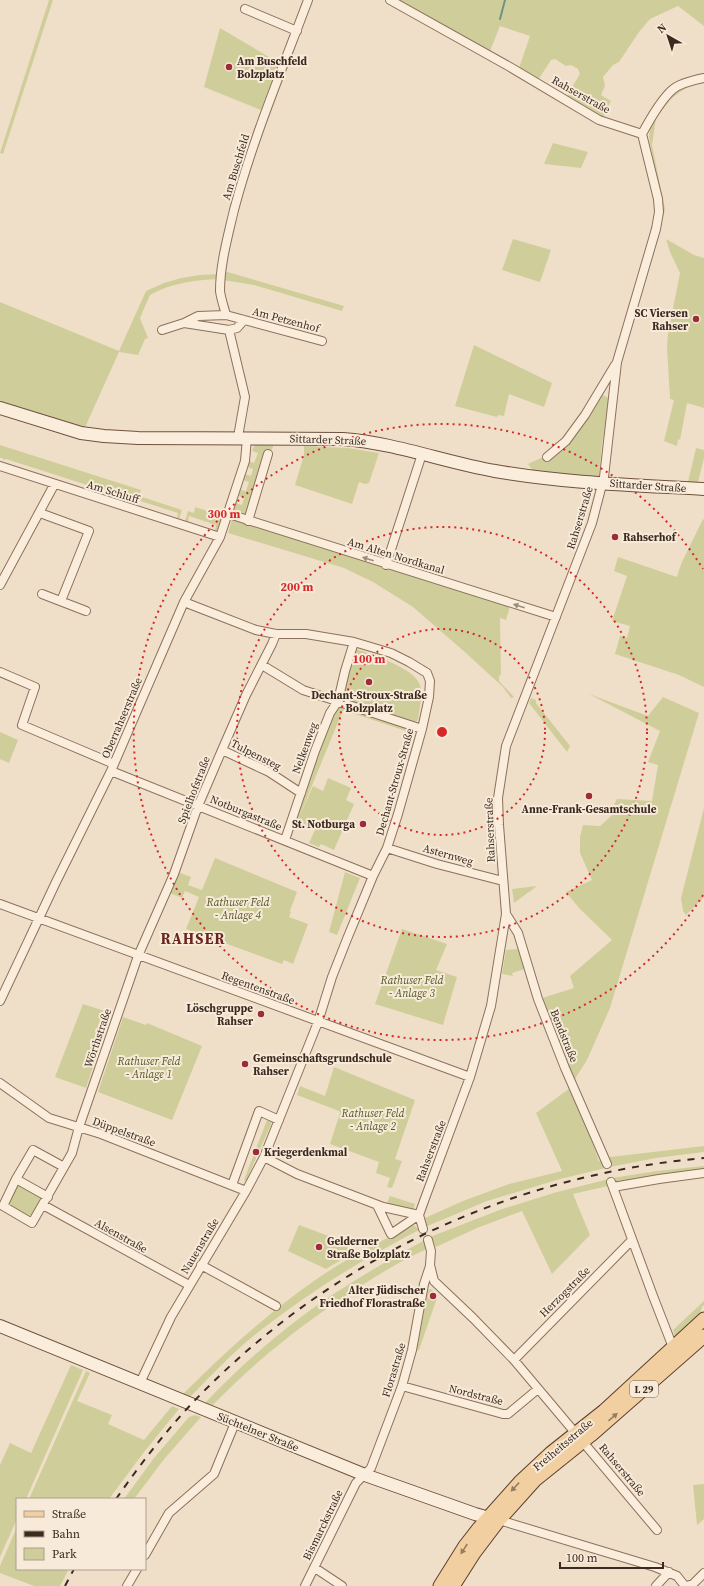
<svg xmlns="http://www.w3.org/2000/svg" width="704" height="1586" font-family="'Source Serif 4',serif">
<rect width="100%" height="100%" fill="#f0dfc8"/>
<!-- green -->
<path fill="#cfce9b" d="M 49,0 L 53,0 L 3,154 L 0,153 Z
M 397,0 L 704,0 L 704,26 L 678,6 L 650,19 L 639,32 L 619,62 L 613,65 L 603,77 L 605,86 L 601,95 L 611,101 L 603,117 L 591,112 L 566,97 L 580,74 L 578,69 L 571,65 L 566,66 L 555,59 L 551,60 L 538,80 L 519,68 L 530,36 L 500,26 L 490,51 Z
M 220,28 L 279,63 L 261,110 L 204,87 Z
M 704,81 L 704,83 L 690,86 L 680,92 L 671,99 L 656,118 L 652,145 L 665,209 L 661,227 C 663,198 656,171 650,143 C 649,139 649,134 650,130 C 652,120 666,99 674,93 C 683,87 694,84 704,81 Z
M 553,143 L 588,152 L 581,168 L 544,164 Z
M 513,239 L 551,250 L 540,282 L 502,270 Z
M 666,239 L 694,255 L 704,258 L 704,408 L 687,403 L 680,440 L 678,439 L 677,446 L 664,441 L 674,400 L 670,399 L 667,347 L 668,334 L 680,273 L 670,252 Z
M 224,271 L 344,306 L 342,311 L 254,285 L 223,280 Z
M 219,274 L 219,279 C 195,280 171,283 150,295 L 140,318 L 148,338 L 145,339 L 138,355 L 119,352 L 83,432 L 0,404 L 0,302 L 119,351 L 146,291 L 164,283 L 181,278 L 200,275 Z
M 474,345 L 552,383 L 544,407 L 509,394 L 504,416 L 498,415 L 497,417 L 455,406 Z
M 601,394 L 610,399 L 602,443 L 599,477 L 535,473 L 528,464 L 545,456 L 549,459 L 578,432 Z
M 256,444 L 274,444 L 246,514 L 234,511 L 236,503 L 242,505 L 244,498 L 239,496 L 241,490 L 246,491 L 249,482 L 243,480 L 245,474 L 251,476 L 253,469 L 247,467 L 249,461 L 254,463 L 258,453 L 252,451 L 254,446 Z
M 0,445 L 141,490 L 139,496 L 182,510 L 179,519 L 177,518 L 178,513 L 103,489 L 101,494 L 86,490 L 87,485 L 6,459 L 3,460 L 3,458 L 0,458 Z
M 304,446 L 348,448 L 379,453 L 369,483 L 365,484 L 359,482 L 352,504 L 295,485 L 304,455 Z
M 696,448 L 704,450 L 704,458 L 698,482 L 688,482 Z
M 195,507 L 223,516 L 218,531 L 215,530 L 216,525 L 189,516 L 188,522 L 185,521 L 188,511 L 194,513 Z
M 232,519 L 510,606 L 506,620 L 500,618 L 501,674 L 499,677 L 499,681 L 514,697 L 511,698 L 503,687 L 467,654 L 413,607 L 373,582 L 344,568 L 228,533 Z
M 703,519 L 704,520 L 704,687 L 679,675 L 615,654 L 620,636 L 627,638 L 630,626 L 612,621 L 627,576 L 614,571 L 618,557 L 677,577 L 681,564 Z
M 356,649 C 371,654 413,668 419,683 C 424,693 419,709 418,720 L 415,723 L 348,702 L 344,699 L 342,691 Z
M 589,694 L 648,716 L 663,697 L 699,713 L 610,1008 L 587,1060 L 573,1082 L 539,999 L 574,988 L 570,976 L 612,940 L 579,908 L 566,892 L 592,880 L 580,853 L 580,837 L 583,825 L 600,826 L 620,808 L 614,804 L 617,799 L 652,801 L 658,765 L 648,762 L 660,731 Z
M 531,698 L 536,700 L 536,703 L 570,746 L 567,752 L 529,703 Z
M 345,706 L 405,727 L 406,731 L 343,710 L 291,837 L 289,836 L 322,739 L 337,708 Z
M 0,732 L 18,740 L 9,763 L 0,759 Z
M 328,778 L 351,788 L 346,800 L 354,804 L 334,850 L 321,844 L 319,847 L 309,843 L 315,830 L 297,822 L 313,786 L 323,791 Z
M 704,808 L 704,897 L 686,915 L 683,911 L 681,898 Z
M 215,858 L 297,892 L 290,911 L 291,912 L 289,917 L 308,924 L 293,964 L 284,960 L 282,964 L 186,929 L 199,897 L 185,891 L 182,898 L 170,893 L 178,872 L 191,877 L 188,885 L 202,890 Z
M 345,872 L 360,878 L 337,935 L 329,932 Z
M 537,886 L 514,903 L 512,889 Z
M 402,929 L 447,944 L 436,970 L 457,977 L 443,1025 L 375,1004 Z
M 519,949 L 525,969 L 512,973 L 513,976 L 502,974 L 506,950 Z
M 83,1004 L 111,1013 L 86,1088 L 55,1077 Z
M 123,1017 L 146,1025 L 147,1023 L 202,1046 L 172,1120 L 98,1092 Z
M 334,1067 L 415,1100 L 395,1159 L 402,1161 L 392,1188 L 387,1187 L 390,1178 L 376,1173 L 379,1162 L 330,1144 L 340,1113 L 339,1111 L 297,1095 L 300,1086 L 325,1096 Z
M 570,1088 L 576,1098 L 599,1161 L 603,1160 L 606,1168 L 560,1179 L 487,1201 L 425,1227 L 425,1218 L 463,1201 L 509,1184 L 562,1171 L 536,1113 Z
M 267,1120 L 272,1122 L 246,1181 L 244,1180 Z
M 704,1146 L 704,1152 L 656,1158 L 610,1167 L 610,1157 Z
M 704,1166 L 704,1171 L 615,1185 L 612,1178 L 657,1171 Z
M 609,1179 L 608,1186 L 573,1194 L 590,1235 L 552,1274 L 522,1211 L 477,1228 L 436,1247 L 430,1237 L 502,1209 L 557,1192 Z
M 21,1184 L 38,1194 L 40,1199 L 31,1215 L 26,1216 L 8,1206 L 7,1201 L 15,1186 Z
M 390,1196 L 415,1204 L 413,1212 L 387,1203 Z
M 299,1225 L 345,1242 L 351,1254 L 326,1269 L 288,1251 Z
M 414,1225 L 419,1230 C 361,1260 308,1293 256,1334 C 233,1352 211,1376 190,1397 L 183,1394 C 229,1348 280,1302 335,1267 C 360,1251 387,1238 414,1225 Z
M 425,1240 L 425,1250 C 404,1259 383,1272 364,1284 C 309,1319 258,1358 213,1405 L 205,1403 C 241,1365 280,1331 323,1301 C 356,1279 390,1259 425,1240 Z
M 431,1289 L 438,1295 L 419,1350 L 417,1350 L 428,1290 Z
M 704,1301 L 704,1305 L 702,1307 L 699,1318 L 675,1337 L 673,1330 Z
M 71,1365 L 83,1370 L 26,1499 L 17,1499 L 17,1519 L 0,1557 L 0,1465 L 10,1443 L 31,1453 Z
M 86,1371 L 90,1373 L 77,1401 L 112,1415 L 108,1424 L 144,1440 L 172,1406 L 179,1409 L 144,1452 L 109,1499 L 29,1499 Z
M 195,1415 L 201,1417 L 165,1458 L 134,1499 L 124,1499 L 154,1458 L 189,1417 Z
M 704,1484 L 704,1519 L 697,1525 L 693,1485 Z
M 17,1527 L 17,1569 L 69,1569 L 60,1586 L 34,1586 L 0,1573 L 0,1566 Z"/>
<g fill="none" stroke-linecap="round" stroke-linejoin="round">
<!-- stream -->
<path stroke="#6f9385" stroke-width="2" d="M 500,19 L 505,0"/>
<!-- street casing -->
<g stroke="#8c705c" stroke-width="10">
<path id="street" d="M 390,0 L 510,67 L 599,120 L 642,134
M 245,9 L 297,31
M 642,134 C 650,119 660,101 672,90 C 680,83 694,80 704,78
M 226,315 C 224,307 221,299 220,291 C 220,264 228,236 234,210 C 253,138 282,70 308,0
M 184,323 L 198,316 L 226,315 L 322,341
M 162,330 L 184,323 L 229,330 L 237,328 L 244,320
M 229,330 L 245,397 L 238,437
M 547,457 L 566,441 L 585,415 L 615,365
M 0,466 L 220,537
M 40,513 L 89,531 L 61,601
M 229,514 L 556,617
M 248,521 L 268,454
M 386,565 L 422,454
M 0,585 L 54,485
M 42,594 L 86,611
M 262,665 L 303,690 L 422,729
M 0,672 L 35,687 L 22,725 L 114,764
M 222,750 L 269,772 L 301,793
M 111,771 L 373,876
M 285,840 L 315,751 L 330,713 L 338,701 L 345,671 L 354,642
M 387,848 L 437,864 L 503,881
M 0,904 L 470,1077
M 506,914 L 518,933 L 538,999 L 565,1068 L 607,1164
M 0,1001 L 56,882 L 111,771 L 184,602 L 220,537 L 245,461 L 247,438
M 0,1083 L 49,1118 L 101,1134 L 246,1191
M 264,1157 L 297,1174 L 383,1207 L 419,1215
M 16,1179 L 33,1150 L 64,1167
M 611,1182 L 653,1296 L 674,1350
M 232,1185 L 259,1111 L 279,1120
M 613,1187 L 659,1179 L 704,1173
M 48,1197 L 16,1179 L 3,1206 L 32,1223 L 72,1153 L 79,1127 L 138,956 L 174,874 L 198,806 L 222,750 L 246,695 L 272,644 L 276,634
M 43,1205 L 189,1285
M 377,1205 L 391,1234 L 419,1215
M 423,1229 L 419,1215 L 424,1201 L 470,1077 L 491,1006 L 506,914 L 499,825 L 498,798 L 506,746 L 592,523 L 604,477 L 617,362 L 656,229 L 659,212 L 658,199 L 642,134
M 428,1240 L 431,1251 L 430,1265 L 434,1281 L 473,1318 L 514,1360 L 657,1530
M 201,1265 L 276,1306
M 514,1360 L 632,1240
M 140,1383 L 171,1317 L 246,1191 L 264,1157 L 318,1022 L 332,977 L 347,939 L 373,876 L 387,848 L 398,814 L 422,729 L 429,697 L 430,681 L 427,673 L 409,662 L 391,653 L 354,642 L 306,634 L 276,634 L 256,630 L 184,602
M 402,1386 L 503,1414 L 508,1414 L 538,1389
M 499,1520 L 655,1567 L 677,1576 L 685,1586
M 145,1555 L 169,1513 L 214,1474 L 235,1423
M 315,1568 L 342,1586
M 127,1586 L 137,1569
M 305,1586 L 356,1483 L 371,1468 L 402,1386 L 412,1350 L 424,1284 L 430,1266
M 656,1586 L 669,1572
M 687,1586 L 693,1584 L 704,1573"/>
</g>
<!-- secondary casing -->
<g stroke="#6e513f" stroke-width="14">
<path id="secondary" d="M 0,408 L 81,433 L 104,436 L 138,438 L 343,439 C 395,443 444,462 495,471 C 564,483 634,485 704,489
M 0,1326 L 365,1475 L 475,1514 L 496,1520"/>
</g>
<!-- primary casing -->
<g stroke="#5a3f30" stroke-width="15">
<path id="primary" d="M 440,1586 L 465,1546 L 479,1528 L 520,1482 L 551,1453 L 604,1411 L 704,1319
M 453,1586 L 474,1553 L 499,1520 L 535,1480 L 591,1435 L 704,1336"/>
</g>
<!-- street -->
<use href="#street" stroke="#faeddc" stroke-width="8"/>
<!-- secondary -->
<use href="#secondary" stroke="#faeddc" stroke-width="12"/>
<!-- primary -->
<use href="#primary" stroke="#f2cfa0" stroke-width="13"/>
<!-- rail -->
<path stroke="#3c2a20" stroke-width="2" stroke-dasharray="7 7" stroke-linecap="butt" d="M 116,1499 C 142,1462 170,1425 203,1392 C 338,1256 513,1175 704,1158
M 65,1586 L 74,1569"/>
</g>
<!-- one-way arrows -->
<defs><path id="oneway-solid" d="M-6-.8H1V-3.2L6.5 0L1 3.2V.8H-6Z"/></defs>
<g fill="#9b8c7e">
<use href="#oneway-solid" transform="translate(368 559) rotate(-162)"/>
<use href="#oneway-solid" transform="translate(519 606) rotate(-163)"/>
</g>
<g fill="#977c60">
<use href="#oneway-solid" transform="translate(613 1417) rotate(-41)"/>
<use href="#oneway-solid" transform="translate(515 1487) rotate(133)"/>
<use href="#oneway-solid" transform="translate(464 1549) rotate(123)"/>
</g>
<!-- distance rings -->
<g fill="none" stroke="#d62828" stroke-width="2" stroke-dasharray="2 4">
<circle cx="442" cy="732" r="103"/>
<circle cx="442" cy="732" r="205"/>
<path d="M703 895A308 308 0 1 1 703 569"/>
</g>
<!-- markers -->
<g fill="#9d2b39" stroke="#f7ead8" stroke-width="1.5">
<circle cx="229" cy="67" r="4"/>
<circle cx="696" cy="319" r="4"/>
<circle cx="615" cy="537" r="4"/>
<circle cx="369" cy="682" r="4"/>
<circle cx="589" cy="796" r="4"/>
<circle cx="363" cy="824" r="4"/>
<circle cx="261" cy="1014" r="4"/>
<circle cx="245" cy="1064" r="4"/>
<circle cx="256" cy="1152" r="4"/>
<circle cx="319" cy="1247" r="4"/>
<circle cx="433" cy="1296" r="4"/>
</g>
<g text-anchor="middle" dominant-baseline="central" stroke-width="4" stroke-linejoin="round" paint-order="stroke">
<!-- shield labels -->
<rect fill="#f7ead8" stroke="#746457" stroke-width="1" x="630" y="1381" width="28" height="16" rx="3"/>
<g font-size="10" font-weight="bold" fill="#3c2a20">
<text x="644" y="1389">L 29</text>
</g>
<!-- poi labels -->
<g font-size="11" font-weight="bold" fill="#3c2a20" stroke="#f7ead8" text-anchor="start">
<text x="237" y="61">Am Buschfeld<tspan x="237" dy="13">Bolzplatz</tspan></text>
<text x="688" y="313" text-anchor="end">SC Viersen<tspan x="688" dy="13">Rahser</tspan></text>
<text x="623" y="537">Rahserhof</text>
<text x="369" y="695" text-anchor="middle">Dechant-Stroux-Straße<tspan x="369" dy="13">Bolzplatz</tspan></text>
<text x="589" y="809" text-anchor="middle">Anne-Frank-Gesamtschule</text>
<text x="355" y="824" text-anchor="end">St. Notburga</text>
<text x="253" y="1008" text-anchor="end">Löschgruppe<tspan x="253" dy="13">Rahser</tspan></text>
<text x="253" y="1058">Gemeinschaftsgrundschule<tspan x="253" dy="13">Rahser</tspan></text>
<text x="264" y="1152">Kriegerdenkmal</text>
<text x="327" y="1241">Gelderner<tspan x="327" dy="13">Straße Bolzplatz</tspan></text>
<text x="425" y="1290" text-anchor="end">Alter Jüdischer<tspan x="425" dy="13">Friedhof Florastraße</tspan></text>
</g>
<!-- street labels -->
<g font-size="11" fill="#3c2a20" stroke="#f7ead8">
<text transform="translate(581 95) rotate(29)">Rahserstraße</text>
<text transform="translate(236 167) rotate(-73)">Am Buschfeld</text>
<text transform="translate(286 320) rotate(15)">Am Petzenhof</text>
<text transform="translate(328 440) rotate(2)">Sittarder Straße</text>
<text transform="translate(648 486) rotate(4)">Sittarder Straße</text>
<text transform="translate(113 492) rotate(17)">Am Schluff</text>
<text transform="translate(580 518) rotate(-73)">Rahserstraße</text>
<text transform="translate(396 556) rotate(17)">Am Alten Nordkanal</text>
<text transform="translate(122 718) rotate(-67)">Oberrahserstraße</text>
<text transform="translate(305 748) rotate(-70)">Nelkenweg</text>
<text transform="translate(256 755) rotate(27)">Tulpensteg</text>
<text transform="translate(395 782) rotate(-74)">Dechant-Stroux-Straße</text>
<text transform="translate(194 790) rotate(-69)">Spielhofstraße</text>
<text transform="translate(246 813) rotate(22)">Notburgastraße</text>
<text transform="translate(490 830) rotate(-92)">Rahserstraße</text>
<text transform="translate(448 855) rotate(16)">Asternweg</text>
<text transform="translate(258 988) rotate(20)">Regentenstraße</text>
<text transform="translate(564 1036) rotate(68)">Bendstraße</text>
<text transform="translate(98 1038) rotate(-71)">Wörthstraße</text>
<text transform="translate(124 1132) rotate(20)">Düppelstraße</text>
<text transform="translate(431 1151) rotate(-69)">Rahserstraße</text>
<text transform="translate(121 1236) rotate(29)">Alsenstraße</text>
<text transform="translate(200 1246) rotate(-59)">Nauenstraße</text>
<text transform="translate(565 1292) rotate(-45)">Herzogstraße</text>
<text transform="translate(394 1370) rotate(-73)">Florastraße</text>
<text transform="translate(476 1395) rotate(14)">Nordstraße</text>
<text transform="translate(258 1432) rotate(22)">Süchtelner Straße</text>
<text transform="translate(563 1445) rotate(-40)">Freiheitsstraße</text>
<text transform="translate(622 1470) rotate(50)">Rahserstraße</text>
<text transform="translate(323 1525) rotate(-64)">Bismarckstraße</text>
</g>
<!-- park labels -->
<g font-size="11" font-style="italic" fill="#535926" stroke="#f7ead8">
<text x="238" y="902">Rathuser Feld<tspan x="238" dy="13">- Anlage 4</tspan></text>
<text x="412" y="980">Rathuser Feld<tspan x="412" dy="13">- Anlage 3</tspan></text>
<text x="149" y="1061">Rathuser Feld<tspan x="149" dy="13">- Anlage 1</tspan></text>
<text x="373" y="1113">Rathuser Feld<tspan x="373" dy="13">- Anlage 2</tspan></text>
</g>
<!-- district labels -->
<g font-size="15" font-weight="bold" letter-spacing="1" fill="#6a251e" stroke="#f7ead8">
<text x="193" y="938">RAHSER</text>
</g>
</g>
<circle cx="442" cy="732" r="6" fill="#d62828" stroke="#f7ead8" stroke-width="2"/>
<g font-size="12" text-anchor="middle" font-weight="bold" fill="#d62828" stroke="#f7ead8" stroke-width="4" stroke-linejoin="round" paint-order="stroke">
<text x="224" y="518">300 m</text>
<text x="297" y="591">200 m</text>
<text x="369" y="663">100 m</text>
</g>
<!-- legend -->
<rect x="16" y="1498" width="130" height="72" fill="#f7ead8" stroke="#ac9d8e"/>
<rect x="24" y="1511" width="20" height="6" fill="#f2cfa0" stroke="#ac9d8e"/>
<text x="52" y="1518" font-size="12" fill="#3c2a20">Straße</text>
<rect x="24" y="1531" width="20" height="6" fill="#3c2a20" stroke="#ac9d8e"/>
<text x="52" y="1538" font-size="12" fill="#3c2a20">Bahn</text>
<rect x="24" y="1548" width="20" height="12" fill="#cfce9b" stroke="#ac9d8e"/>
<text x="52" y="1558" font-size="12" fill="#3c2a20">Park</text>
<!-- north arrow -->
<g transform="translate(668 36) rotate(321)" stroke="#f7ead8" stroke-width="3" paint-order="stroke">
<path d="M0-3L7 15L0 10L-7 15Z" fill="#3c2a20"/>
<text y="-6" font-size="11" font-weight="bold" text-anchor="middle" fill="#3c2a20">N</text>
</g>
<!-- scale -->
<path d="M560 1562v6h103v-6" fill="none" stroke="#3c2a20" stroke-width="2"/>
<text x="566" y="1562" font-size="12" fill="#3c2a20" stroke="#f7ead8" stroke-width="3" paint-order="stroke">100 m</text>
</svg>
